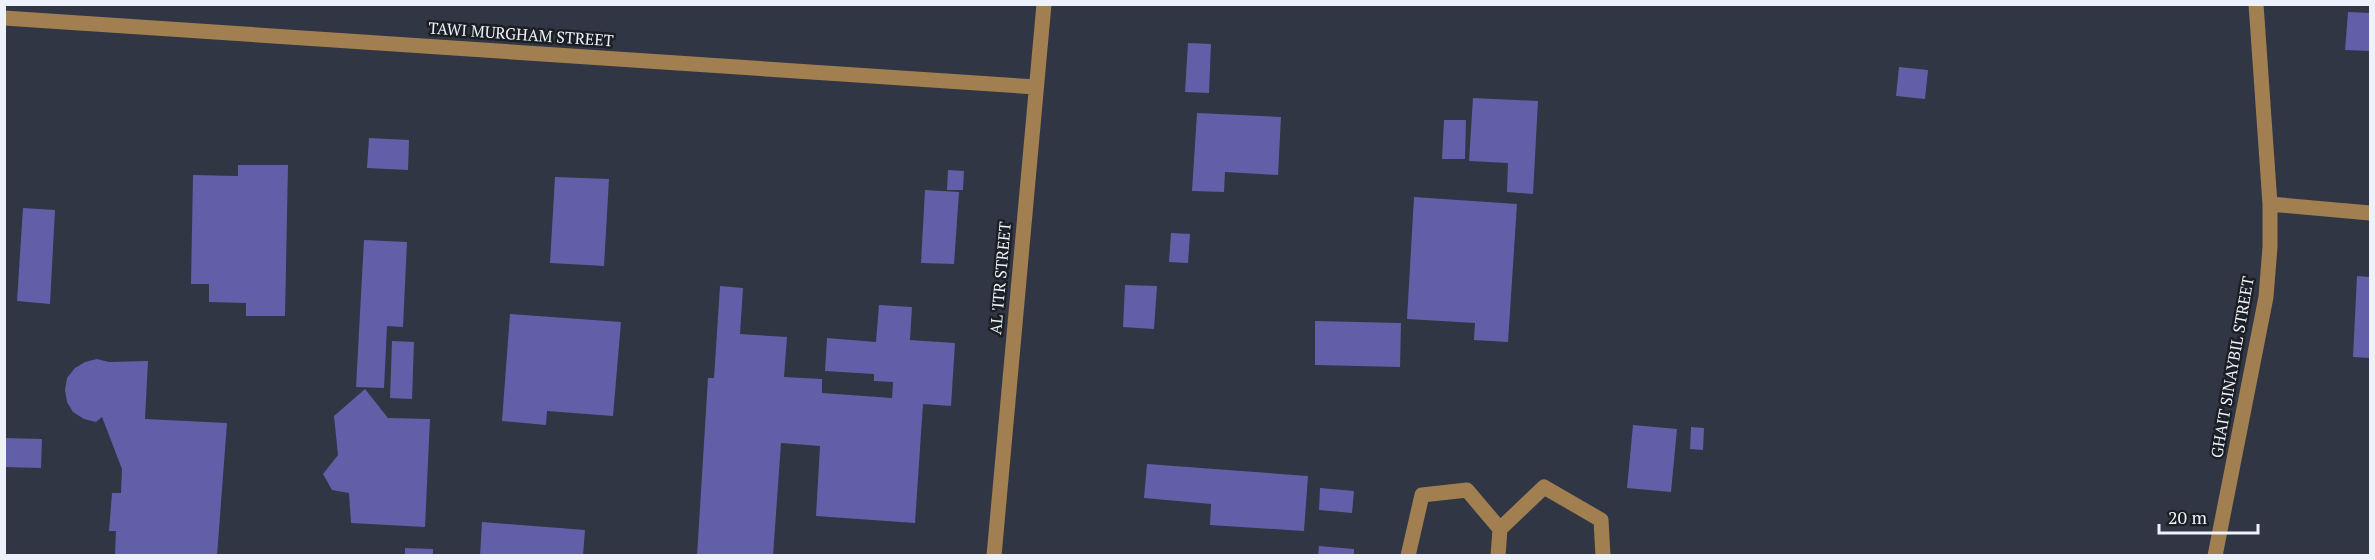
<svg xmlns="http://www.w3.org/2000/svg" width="2375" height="560" font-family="'PT Serif',serif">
<rect width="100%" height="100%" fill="#303643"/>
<!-- building -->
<path fill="#615fa7" d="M 2348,12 L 2370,13 L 2370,51 L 2345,50 Z
M 1188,43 L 1211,44 L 1209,93 L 1185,92 Z
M 1899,67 L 1928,70 L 1925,99 L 1896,96 Z
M 1473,98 L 1538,101 L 1533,194 L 1507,192 L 1508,163 L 1469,161 Z
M 1197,113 L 1281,117 L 1278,175 L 1225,172 L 1224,192 L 1192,191 Z
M 1444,120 L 1466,120 L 1465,159 L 1442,159 Z
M 369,138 L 409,140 L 408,170 L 367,168 Z
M 238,165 L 288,165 L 285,316 L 246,316 L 246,303 L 209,302 L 209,284 L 191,284 L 193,175 L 238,176 Z
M 948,170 L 964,171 L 963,190 L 947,190 Z
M 555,177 L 609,179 L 604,266 L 550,263 Z
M 925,190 L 959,192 L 954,264 L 921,263 Z
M 1414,197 L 1517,204 L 1508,342 L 1474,340 L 1475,323 L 1407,319 Z
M 23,208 L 55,210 L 50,304 L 17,301 Z
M 1171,233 L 1190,234 L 1188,263 L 1169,262 Z
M 364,240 L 407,242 L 403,327 L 387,326 L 384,388 L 356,387 Z
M 2357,276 L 2370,277 L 2370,358 L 2353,357 Z
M 1125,285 L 1157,286 L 1154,329 L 1123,327 Z
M 720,286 L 743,288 L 740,334 L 787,337 L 784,377 L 822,379 L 822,393 L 892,398 L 893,382 L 874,381 L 874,374 L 825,371 L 827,338 L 876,342 L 879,305 L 912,307 L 910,340 L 955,343 L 951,406 L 923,404 L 915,523 L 816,516 L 820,446 L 781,443 L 773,556 L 697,556 L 708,378 L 714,378 Z
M 510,314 L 621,322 L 613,416 L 547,411 L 546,425 L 502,421 Z
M 1315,321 L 1401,323 L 1400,367 L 1315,365 Z
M 392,341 L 414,342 L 412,399 L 390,398 Z
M 97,359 L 109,362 L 148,361 L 145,419 L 227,423 L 217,556 L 115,556 L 116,531 L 109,531 L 112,493 L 121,493 L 122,469 L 102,417 L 96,422 L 84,419 L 73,412 L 67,402 L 65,390 L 67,378 L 75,368 L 85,362 Z
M 365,389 L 388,418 L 430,419 L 425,527 L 351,523 L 349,493 L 332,490 L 323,474 L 338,455 L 334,416 Z
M 1633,425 L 1677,429 L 1671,492 L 1627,488 Z
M 1691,427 L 1704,428 L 1703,450 L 1690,449 Z
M 5,438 L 42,439 L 41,468 L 4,467 Z
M 1147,464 L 1308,476 L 1304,531 L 1210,525 L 1211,504 L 1144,498 Z
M 1320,488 L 1354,491 L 1352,513 L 1319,510 Z
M 482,522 L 585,530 L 583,556 L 480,556 Z
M 1319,546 L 1354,549 L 1354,556 L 1318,556 Z
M 405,548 L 433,549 L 433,556 L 405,556 Z"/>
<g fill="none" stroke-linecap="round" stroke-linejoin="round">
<!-- minor -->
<path stroke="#a27f50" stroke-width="15" d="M 4,18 L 1036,87
M 2270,204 L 2370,213
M 1500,529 L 1544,487 L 1601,520 L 1603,556
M 994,556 L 1044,4
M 1408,556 L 1422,495 L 1467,490 L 1500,529 L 1498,556
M 2215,556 L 2266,297 L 2270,247 L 2270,204 L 2256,4"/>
</g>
<g text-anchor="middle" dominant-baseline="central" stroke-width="5" stroke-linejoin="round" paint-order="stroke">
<!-- street labels -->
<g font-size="16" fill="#edf1fa" stroke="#1b1e23">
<text transform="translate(521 34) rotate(4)">TAWI MURGHAM STREET</text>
<text transform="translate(1000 278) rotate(-85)">AL 'ITR STREET</text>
<text transform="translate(2232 367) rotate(-80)">GHAIT SINAYBIL STREET</text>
</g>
</g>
<!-- border -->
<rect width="2375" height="560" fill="none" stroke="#edf1fa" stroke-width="12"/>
<!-- scale -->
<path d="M2159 524v9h99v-9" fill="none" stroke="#edf1fa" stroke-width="3"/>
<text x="2168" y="524" font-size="18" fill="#edf1fa" stroke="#1b1e23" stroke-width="4.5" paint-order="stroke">20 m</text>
</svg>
